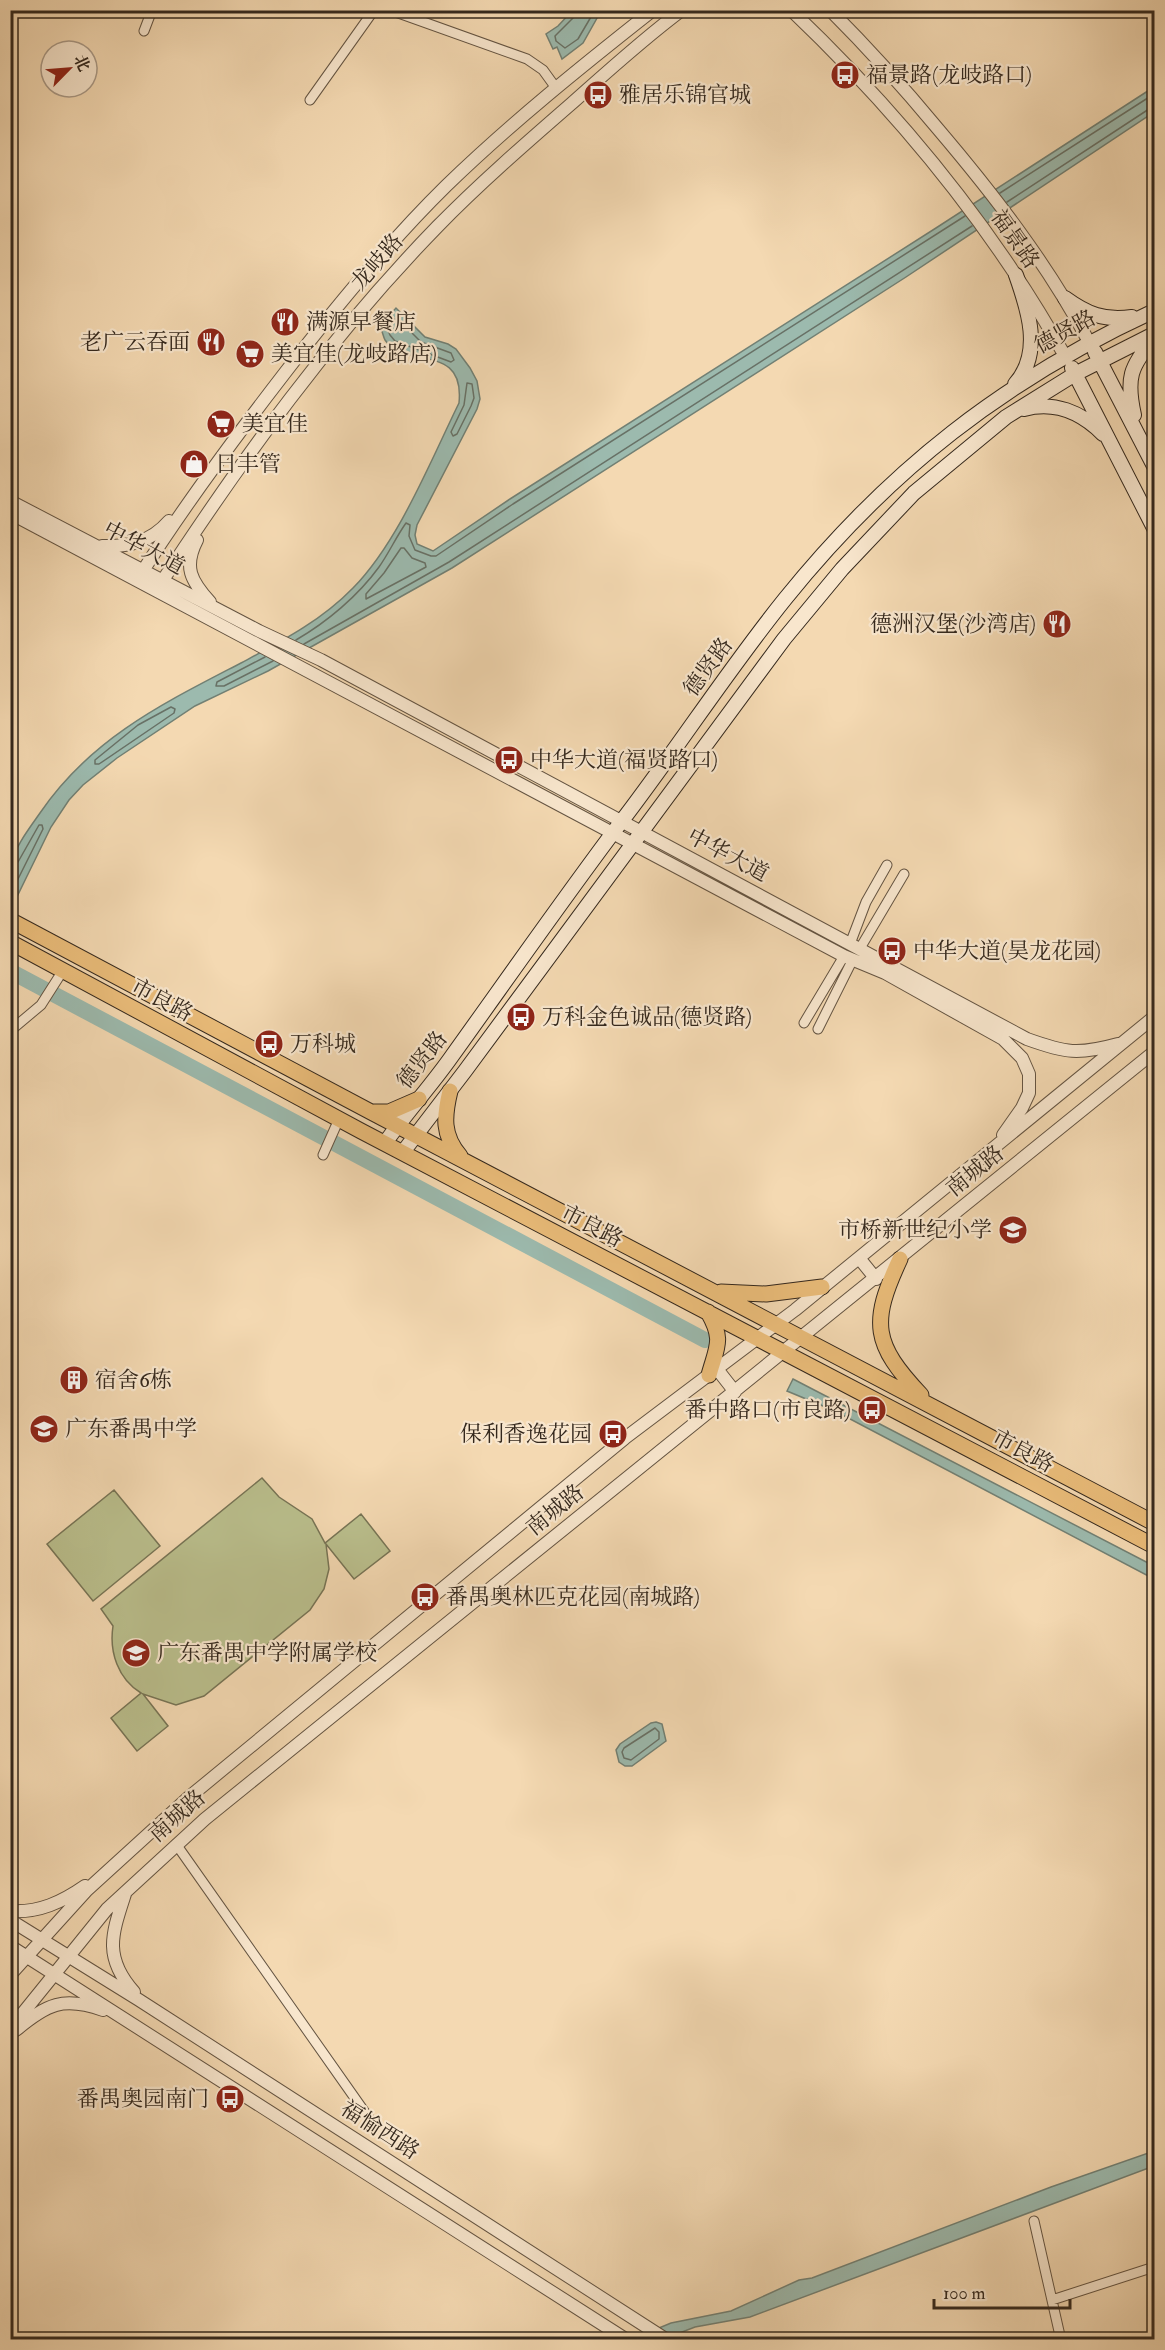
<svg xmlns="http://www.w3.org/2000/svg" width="1165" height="2350" font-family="'IM FELL Double Pica','Noto Serif SC',serif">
<rect width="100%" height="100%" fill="#f4d9b2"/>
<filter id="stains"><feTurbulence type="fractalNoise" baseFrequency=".00333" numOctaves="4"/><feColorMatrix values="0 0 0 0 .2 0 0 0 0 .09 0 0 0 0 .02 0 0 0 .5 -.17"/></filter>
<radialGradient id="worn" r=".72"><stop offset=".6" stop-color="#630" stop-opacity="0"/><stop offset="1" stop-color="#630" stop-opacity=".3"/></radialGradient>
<!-- green -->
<path fill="#babf8d" stroke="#777455" stroke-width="1.5" d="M 262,1478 L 279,1497 L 312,1519 L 325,1543 L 361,1514 L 390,1551 L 354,1579 L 326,1544 L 329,1569 L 324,1589 L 310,1610 L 204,1696 L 176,1705 L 143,1694 L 168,1726 L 137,1751 L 111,1718 L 141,1693 C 118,1679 109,1652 113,1626 L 101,1609 Z
M 114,1490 L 160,1546 L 93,1601 L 47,1544 Z"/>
<!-- water -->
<path fill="#9cbaae" stroke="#728074" stroke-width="1.5" d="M 572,11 L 601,11 L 583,43 L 562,59 L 557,47 L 553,49 L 546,34 L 558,26 Z
M 1154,87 L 1154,112 L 906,277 L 452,568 L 268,671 L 195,706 L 117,758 L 83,785 L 69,800 L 51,827 L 11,909 C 11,895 7,877 11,864 C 14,848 31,826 40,813 C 91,738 164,703 241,663 C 282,641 321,621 353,588 C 399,541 430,462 459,403 C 465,342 406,370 385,340 C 383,336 382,330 380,326 L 396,308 L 425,337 L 448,344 L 456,349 L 470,368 L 477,381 L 480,399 L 477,409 L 417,525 L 415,535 L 417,544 L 433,551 L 510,499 L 936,228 Z
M 793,1379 L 1154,1566 L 1154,1579 L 835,1411 L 787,1391 Z
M 656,1722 L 662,1724 L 666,1741 L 632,1766 L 625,1766 L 619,1762 L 616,1750 L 620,1744 L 651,1723 Z
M 1154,2151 L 1154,2166 L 750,2317 L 695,2327 L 664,2339 L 630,2340 L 671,2323 L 731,2311 L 799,2280 L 812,2278 L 1051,2187 Z"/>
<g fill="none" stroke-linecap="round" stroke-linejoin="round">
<!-- shore -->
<path stroke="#687166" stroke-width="1.5" d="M 576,10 L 574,17 L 555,36 L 556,41 L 565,48 L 578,39 L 595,10
M 1000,193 L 1154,94
M 1007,202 L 1149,109 L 1154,108
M 394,319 L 398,319 L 421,342 L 451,353 L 454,360 L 451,362 L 395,341 L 390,335 L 387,328 Z
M 467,383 L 472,384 L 474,398 L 471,406 L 457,434 L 453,436 L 451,432 L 464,405 Z
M 401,548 L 404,548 L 412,558 L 425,563 L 426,567 L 366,599 L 366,594 L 384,573 Z
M 296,640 C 327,622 358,596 379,567 C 389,553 396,537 406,523 L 410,525 L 409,536 L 415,550 L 431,556 L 436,556 L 513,504 L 965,216
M 304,644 L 449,562 L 972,226
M 265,657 L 217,682 L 216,686 L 224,686 L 273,661
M 171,707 L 175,709 L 174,713 L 99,764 L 95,764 L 95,760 L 138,725 Z
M 10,865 L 18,862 L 39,825 L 42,825 L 43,829 L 10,895
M 655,1728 L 659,1732 L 659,1739 L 631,1760 L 624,1758 L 622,1752 L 624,1748 Z"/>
<!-- river -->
<path stroke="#9cbaae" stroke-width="16" d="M 10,971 L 705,1340"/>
<!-- minor casing -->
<g stroke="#645442" stroke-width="11">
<path id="minor" d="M 390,10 L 527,59 L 543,70 L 556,88
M 144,31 L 152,10
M 310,100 L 374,10
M 850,944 L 866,902 L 887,865
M 859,950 L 904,874
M 804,1023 L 844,956
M 818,1029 L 852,961
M 10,1031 L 41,1005 L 62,972
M 323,1155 L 339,1119
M 176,1844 L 371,2121
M 1034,2221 L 1061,2340
M 1052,2300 L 1154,2267"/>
</g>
<!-- tertiary casing -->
<g stroke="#645442" stroke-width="14">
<path id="tertiary" d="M 791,10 C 898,112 993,227 1065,356
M 830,10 C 868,48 904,88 938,129 C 995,196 1048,265 1089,342
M 10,501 L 259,631 L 321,660 L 1027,1039 C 1066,1053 1078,1055 1118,1044
M 10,513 L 844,956 L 885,973 L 1003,1039 L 1022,1058 L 1029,1074 L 1029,1093 L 1022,1108 L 1003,1135
M 197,540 C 183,567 191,581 210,602
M 102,546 C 128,547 151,542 169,521
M 139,577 C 183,507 233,440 284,374 C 334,309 387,244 446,186 C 511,123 582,66 653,10
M 159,586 C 242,459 331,336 437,227 C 479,184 525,144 571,104 C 607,72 643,39 682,10
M 859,1258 L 876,1279
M 717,1369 L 735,1392
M 125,1894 C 112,1934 103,1957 134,1992
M 10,1911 C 39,1913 62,1902 85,1886
M 10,1920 L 139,2000 L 667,2340
M 10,1946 L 627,2340
M 10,1975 L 87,1890 L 188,1798 L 625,1438 L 795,1310 L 1154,1017
M 10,2029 L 107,1909 L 205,1819 L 1154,1052
M 16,2030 C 47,2004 63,1996 103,2010"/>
</g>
<!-- secondary casing -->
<g stroke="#34281d" stroke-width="16">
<path id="secondary" d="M 1065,298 C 1087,314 1104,321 1132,317
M 1095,352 L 1154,466
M 1072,368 L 1154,528
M 1015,384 C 1043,353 1028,309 1016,275
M 1024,409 C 1054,401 1081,412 1103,434
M 1134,415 C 1126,379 1130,366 1154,339
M 385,1143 C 406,1113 431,1086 452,1056 C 508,978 563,899 621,822 C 677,749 727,671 785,599 C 889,470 1004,380 1154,311
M 403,1152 L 465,1071 L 784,639 L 842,569 L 914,493 L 1006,417 L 1075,374 L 1154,334"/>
</g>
<!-- trunk casing -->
<g stroke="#34281d" stroke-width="17">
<path id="trunk" d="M 10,920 L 371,1112 L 1154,1523
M 10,942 L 361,1131 L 1154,1546
M 450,1091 C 444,1116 442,1135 460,1156
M 374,1112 L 389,1112 L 419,1099
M 900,1259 C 870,1323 873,1344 921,1395
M 721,1292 L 766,1294 L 822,1287
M 708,1312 C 724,1340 717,1346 709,1375"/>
</g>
<!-- minor -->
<use href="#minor" stroke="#f8e6cd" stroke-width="9"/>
<!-- tertiary -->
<use href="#tertiary" stroke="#f8e6cd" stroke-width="12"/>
<!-- secondary -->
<use href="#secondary" stroke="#f8e6cd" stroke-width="14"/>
<!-- trunk -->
<use href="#trunk" stroke="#eabc79" stroke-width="15"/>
</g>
<!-- icons -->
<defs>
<g id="bus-disc" transform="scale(1.5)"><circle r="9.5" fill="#8f2418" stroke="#f8e6cd"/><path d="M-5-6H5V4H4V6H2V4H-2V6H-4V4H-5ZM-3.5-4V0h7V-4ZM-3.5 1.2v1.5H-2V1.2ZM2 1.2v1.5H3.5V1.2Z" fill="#fff"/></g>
<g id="restaurant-disc" transform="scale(1.5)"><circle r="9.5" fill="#8f2418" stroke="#f8e6cd"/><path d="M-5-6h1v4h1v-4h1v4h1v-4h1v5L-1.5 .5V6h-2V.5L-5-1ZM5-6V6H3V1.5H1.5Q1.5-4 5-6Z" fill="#fff"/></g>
<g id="supermarket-disc" transform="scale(1.5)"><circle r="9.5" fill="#8f2418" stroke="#f8e6cd"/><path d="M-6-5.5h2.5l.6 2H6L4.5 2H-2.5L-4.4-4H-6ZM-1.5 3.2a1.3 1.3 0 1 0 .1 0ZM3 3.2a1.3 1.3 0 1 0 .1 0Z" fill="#fff"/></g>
<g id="shop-disc" transform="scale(1.5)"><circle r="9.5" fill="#8f2418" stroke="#f8e6cd"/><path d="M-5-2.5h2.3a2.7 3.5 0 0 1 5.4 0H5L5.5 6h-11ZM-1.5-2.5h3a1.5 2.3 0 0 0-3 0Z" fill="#fff"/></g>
<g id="school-disc" transform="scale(1.5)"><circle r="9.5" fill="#8f2418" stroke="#f8e6cd"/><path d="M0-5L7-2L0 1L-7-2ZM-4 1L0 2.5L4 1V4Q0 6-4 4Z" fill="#fff"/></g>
<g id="building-disc" transform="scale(1.5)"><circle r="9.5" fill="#8f2418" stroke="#f8e6cd"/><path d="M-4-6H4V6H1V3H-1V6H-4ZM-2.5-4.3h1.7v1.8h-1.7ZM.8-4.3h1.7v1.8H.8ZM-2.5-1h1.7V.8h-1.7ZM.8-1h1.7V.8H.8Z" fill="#fff"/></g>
</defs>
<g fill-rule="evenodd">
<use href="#bus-disc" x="845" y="75"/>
<use href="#bus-disc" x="598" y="95"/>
<use href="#restaurant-disc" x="285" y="322"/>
<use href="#restaurant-disc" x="211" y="342"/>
<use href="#supermarket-disc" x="250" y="354"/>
<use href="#supermarket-disc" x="221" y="424"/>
<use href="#shop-disc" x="194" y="464"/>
<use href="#restaurant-disc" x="1057" y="624"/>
<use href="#bus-disc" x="509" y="760"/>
<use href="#bus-disc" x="892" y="951"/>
<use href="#bus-disc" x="521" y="1017"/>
<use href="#bus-disc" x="269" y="1044"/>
<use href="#school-disc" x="1013" y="1230"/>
<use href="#building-disc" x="74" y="1380"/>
<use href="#bus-disc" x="872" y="1410"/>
<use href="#school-disc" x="44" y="1429"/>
<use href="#bus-disc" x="613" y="1434"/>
<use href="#bus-disc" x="425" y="1597"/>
<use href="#school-disc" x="136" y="1653"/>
<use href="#bus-disc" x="230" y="2099"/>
</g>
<g text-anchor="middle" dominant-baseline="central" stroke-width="4.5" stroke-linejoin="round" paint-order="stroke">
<!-- poi labels -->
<g font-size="22" fill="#34281d" stroke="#f8e6cd" text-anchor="start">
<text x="866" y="75">福景路(龙岐路口)</text>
<text x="619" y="95">雅居乐锦官城</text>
<text x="306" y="322">满源早餐店</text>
<text x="190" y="342" text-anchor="end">老广云吞面</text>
<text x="271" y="354">美宜佳(龙岐路店)</text>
<text x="242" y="424">美宜佳</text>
<text x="215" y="464">日丰管</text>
<text x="1036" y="624" text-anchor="end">德洲汉堡(沙湾店)</text>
<text x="530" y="760">中华大道(福贤路口)</text>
<text x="913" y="951">中华大道(昊龙花园)</text>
<text x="542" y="1017">万科金色诚品(德贤路)</text>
<text x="290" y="1044">万科城</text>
<text x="992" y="1230" text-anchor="end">市桥新世纪小学</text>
<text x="95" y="1380">宿舍6栋</text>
<text x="851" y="1410" text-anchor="end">番中路口(市良路)</text>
<text x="65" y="1429">广东番禺中学</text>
<text x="592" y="1434" text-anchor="end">保利香逸花园</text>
<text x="446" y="1597">番禺奥林匹克花园(南城路)</text>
<text x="157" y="1653">广东番禺中学附属学校</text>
<text x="209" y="2099" text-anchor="end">番禺奥园南门</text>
</g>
<!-- street labels -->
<g font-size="22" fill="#34281d" stroke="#f8e6cd">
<text transform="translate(1015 239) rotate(55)">福景路</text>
<text transform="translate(377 262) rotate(-49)">龙岐路</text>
<text transform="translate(1065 332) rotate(-29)">德贤路</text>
<text transform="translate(144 548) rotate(28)">中华大道</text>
<text transform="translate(708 667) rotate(-54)">德贤路</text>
<text transform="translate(728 855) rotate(28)">中华大道</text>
<text transform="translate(162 1000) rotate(28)">市良路</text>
<text transform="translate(422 1060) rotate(-52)">德贤路</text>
<text transform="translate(975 1171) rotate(-39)">南城路</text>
<text transform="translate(592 1226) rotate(27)">市良路</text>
<text transform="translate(1023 1451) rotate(28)">市良路</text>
<text transform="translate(555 1510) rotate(-39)">南城路</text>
<text transform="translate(177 1816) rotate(-41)">南城路</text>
<text transform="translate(380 2130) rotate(33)">福愉西路</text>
</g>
</g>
<!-- margin -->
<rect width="1165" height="2350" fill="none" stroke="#f4d9b2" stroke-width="36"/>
<rect x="12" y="12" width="1141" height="2326" fill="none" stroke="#34281d" stroke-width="3"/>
<rect x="18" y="18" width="1129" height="2314" fill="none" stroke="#34281d" stroke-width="1.5"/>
<!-- north arrow -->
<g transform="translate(69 69) rotate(65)"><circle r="28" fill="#f8e6cd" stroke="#aa9a87" stroke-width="1.5"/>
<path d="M0-4.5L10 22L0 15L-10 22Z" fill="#8f2418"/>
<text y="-9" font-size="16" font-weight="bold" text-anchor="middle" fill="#34281d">北</text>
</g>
<!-- scale -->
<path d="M934 2299v9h136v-9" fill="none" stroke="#34281d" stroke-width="3"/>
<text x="943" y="2299" font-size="18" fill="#34281d" stroke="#f8e6cd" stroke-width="4.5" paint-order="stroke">100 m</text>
<rect width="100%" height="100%" filter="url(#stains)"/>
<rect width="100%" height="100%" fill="url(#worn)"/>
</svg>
